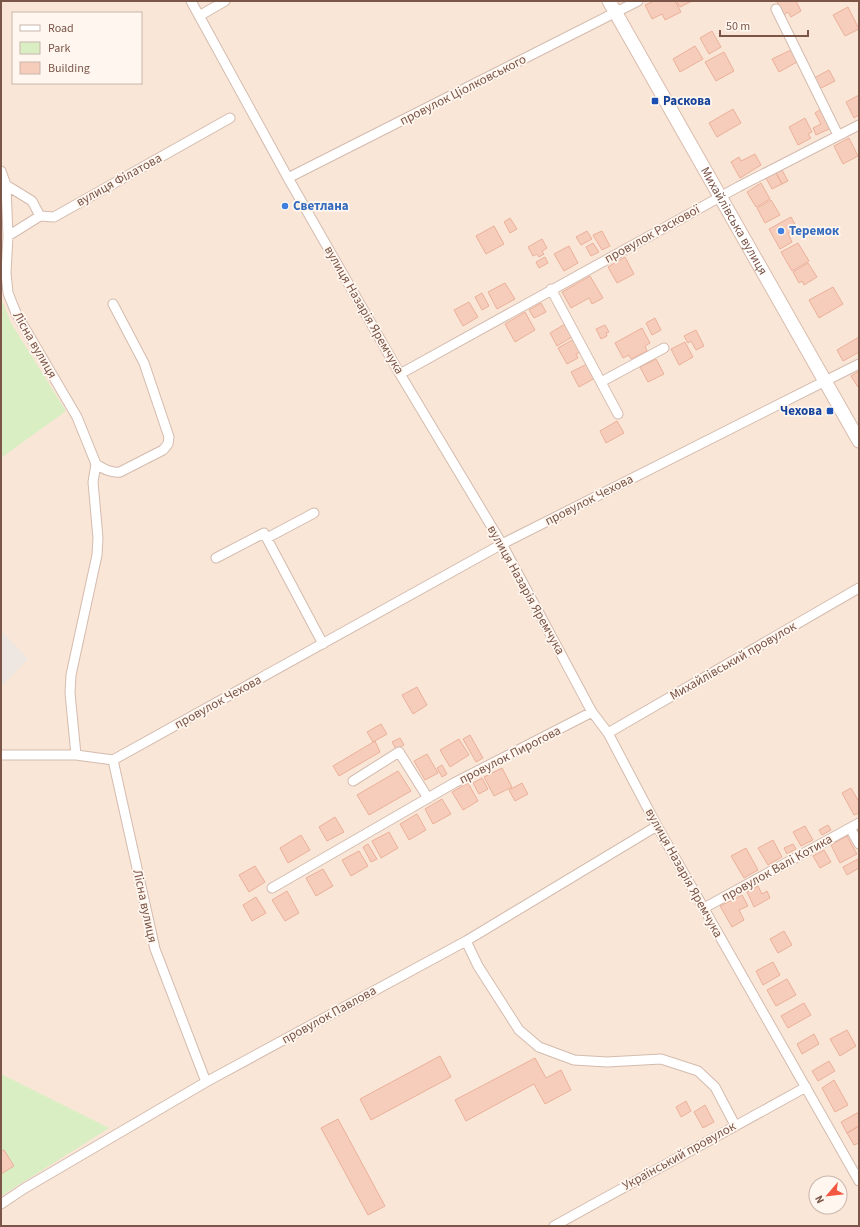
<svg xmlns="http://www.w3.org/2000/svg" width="860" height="1227" font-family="'Source Sans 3',sans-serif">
<rect width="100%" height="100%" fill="#fef3e7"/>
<!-- residential -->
<path fill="#f9e6d7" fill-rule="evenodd" d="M 1,1 L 859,1 L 859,1226 L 1,1226 ZM 13,13 L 141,13 L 141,83 L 13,83 ZM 816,1183 L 840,1183 L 840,1207 L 816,1207 Z"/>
<!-- industrial -->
<path fill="#eee6e0" d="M 1,630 L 28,659 L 1,687 Z"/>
<!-- green -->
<path fill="#d9eec3" d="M 1,298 L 11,323 L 66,411 L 1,458 Z
M 1,1074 L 109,1128 L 1,1196 L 1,1174 L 14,1166 L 4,1150 L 1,1151 Z"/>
<!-- building -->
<path fill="#f6cdbb" stroke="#ebb09a" d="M 654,1 L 675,1 L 681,12 L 665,20 L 662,14 L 652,19 L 645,5 Z
M 676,1 L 692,1 L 680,7 Z
M 780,1 L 796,1 L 801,11 L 791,17 L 788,12 L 784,15 L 777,2 Z
M 848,7 L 859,29 L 845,36 L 833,15 Z
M 712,31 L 721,47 L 709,54 L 700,38 Z
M 695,46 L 703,59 L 680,72 L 673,59 Z
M 791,50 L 797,62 L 779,72 L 772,59 Z
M 724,52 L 734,71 L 716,81 L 705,62 Z
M 829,70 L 835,81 L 819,89 L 814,78 Z
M 859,95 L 859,115 L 854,118 L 846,102 Z
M 733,109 L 741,123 L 717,137 L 709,123 Z
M 821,109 L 831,128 L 816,135 L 813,128 L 821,124 L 815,113 Z
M 805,118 L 812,132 L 808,134 L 811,138 L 798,145 L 789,127 Z
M 849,138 L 858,156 L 843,164 L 834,146 Z
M 755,154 L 761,165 L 740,178 L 731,162 L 739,157 L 741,161 Z
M 782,170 L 788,181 L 782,184 L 776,173 Z
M 776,173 L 782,184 L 772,189 L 766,178 Z
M 761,183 L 770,199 L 756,207 L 747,192 Z
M 771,200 L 780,215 L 765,223 L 757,208 Z
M 791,217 L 797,228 L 788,233 L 792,242 L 780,249 L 769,229 Z
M 510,218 L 517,229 L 510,233 L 504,222 Z
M 494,226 L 504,244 L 486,254 L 476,236 Z
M 587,231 L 592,239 L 581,245 L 576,237 Z
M 602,231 L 610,246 L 602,250 L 593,235 Z
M 542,239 L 547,248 L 542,251 L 544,254 L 539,257 L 537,254 L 533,256 L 528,247 Z
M 593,243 L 599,252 L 591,256 L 586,247 Z
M 798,243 L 809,261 L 792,271 L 781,252 Z
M 569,246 L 578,263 L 564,271 L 554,254 Z
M 545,257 L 548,263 L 539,268 L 536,262 Z
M 625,257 L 634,274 L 617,283 L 608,267 Z
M 808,263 L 817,277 L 804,285 L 802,281 L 799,283 L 793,272 Z
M 590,276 L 603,298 L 592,304 L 589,298 L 571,308 L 562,292 Z
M 505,283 L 515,299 L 497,309 L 488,292 Z
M 833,287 L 843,304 L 819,318 L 809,300 Z
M 482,293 L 489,306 L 482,310 L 475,297 Z
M 469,302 L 478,317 L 463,326 L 454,310 Z
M 541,303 L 546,312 L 534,318 L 529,310 Z
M 525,312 L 535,330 L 515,342 L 505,324 Z
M 655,318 L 661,330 L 652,335 L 646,323 Z
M 565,324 L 572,337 L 557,346 L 550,333 Z
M 605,325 L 609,332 L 606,333 L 607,336 L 601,339 L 596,329 Z
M 642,328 L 650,343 L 645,346 L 647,351 L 631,359 L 629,355 L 623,358 L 615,343 Z
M 696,330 L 704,346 L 696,350 L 691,341 L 688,343 L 684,336 Z
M 859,337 L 859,352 L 843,361 L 837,350 Z
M 574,339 L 580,352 L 576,354 L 578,358 L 567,364 L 558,348 Z
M 685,342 L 693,357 L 679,365 L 671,349 Z
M 656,359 L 664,374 L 648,382 L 640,367 Z
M 587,364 L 595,378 L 579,387 L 571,372 Z
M 859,371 L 859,387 L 858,387 L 851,376 Z
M 617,421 L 624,433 L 606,443 L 600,431 Z
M 417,687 L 427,705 L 413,714 L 402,695 Z
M 381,724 L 387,734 L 373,742 L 367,732 Z
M 470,735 L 483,758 L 476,762 L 463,739 Z
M 400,738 L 404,745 L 396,749 L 392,742 Z
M 459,739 L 469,755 L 450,767 L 440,750 Z
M 375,741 L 380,752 L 339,776 L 333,766 Z
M 427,754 L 438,773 L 425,780 L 414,761 Z
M 442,765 L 447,774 L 442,777 L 437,768 Z
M 502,768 L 512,787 L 494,796 L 484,777 Z
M 398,771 L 411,791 L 369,815 L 357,795 Z
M 482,778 L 488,789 L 479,794 L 473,783 Z
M 468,783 L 478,801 L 463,810 L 452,792 Z
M 522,783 L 528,794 L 515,801 L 509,790 Z
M 851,788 L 859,802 L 859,813 L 854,815 L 842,793 Z
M 442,799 L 451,814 L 433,824 L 425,809 Z
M 417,814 L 426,830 L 409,840 L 400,824 Z
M 335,817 L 344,832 L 327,841 L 319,827 Z
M 828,825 L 831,830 L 822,835 L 819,830 Z
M 805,826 L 813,840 L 801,846 L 793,832 Z
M 389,832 L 398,848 L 381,858 L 372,841 Z
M 301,835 L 310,850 L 288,863 L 280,848 Z
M 847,836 L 857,854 L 840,863 L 831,845 Z
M 773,840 L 782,857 L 768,865 L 758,848 Z
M 368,844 L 377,859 L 371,862 L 363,847 Z
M 793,844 L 796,849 L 787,854 L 784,848 Z
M 746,848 L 758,870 L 744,878 L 731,856 Z
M 824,850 L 831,862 L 820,868 L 813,856 Z
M 359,851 L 368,866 L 351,876 L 342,860 Z
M 858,859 L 859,868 L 847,875 L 843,867 Z
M 255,866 L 265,882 L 249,892 L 239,875 Z
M 323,869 L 333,886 L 316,896 L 306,878 Z
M 758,886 L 762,894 L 767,891 L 770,898 L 754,907 L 747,892 Z
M 287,891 L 299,913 L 285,921 L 272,900 Z
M 742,895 L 748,906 L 739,910 L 744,920 L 732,927 L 720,906 Z
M 256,897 L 266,913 L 252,921 L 243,905 Z
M 784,931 L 792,945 L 778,953 L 770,939 Z
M 773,962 L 780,975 L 763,985 L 756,971 Z
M 787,979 L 796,995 L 776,1006 L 767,990 Z
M 804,1003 L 811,1015 L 788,1028 L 781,1016 Z
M 847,1030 L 856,1046 L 840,1056 L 830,1039 Z
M 814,1034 L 819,1044 L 802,1054 L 797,1044 Z
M 440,1056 L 451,1077 L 371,1120 L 360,1099 Z
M 535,1058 L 546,1078 L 561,1070 L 571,1090 L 545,1104 L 534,1084 L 466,1121 L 455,1100 Z
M 829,1061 L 835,1071 L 818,1081 L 812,1071 Z
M 834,1080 L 848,1105 L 835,1112 L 822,1088 Z
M 686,1101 L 691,1111 L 681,1117 L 676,1107 Z
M 705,1105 L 714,1122 L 703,1128 L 694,1112 Z
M 859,1112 L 859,1126 L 847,1133 L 841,1122 Z
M 338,1119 L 385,1206 L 368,1215 L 321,1128 Z
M 859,1126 L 859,1143 L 854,1145 L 847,1133 Z
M 4,1150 L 14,1166 L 1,1174 L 1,1151 Z"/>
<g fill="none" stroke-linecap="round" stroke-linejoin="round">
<!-- street casing -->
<g stroke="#d4bbae" stroke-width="11">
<path id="street" d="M 191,1 L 288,178 L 400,374 L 502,544 L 592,712 L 608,733 L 657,826 L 859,1181
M 776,9 L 838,135
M 199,16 L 225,1
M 1,171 L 6,185 L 8,236 L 6,273 L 8,293 L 16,313 L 77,417 L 96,464 L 93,482 L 98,538 L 97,555 L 71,675 L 70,693 L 76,755 L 1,755
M 288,178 L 638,1
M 6,185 L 32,201 L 40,216
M 8,236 L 40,216 L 54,217 L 230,118
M 551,289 L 618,414
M 400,374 L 738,187 L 859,125
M 601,382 L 664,348
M 96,464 C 104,469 110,473 120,472 L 163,450 L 168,444 L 169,437 L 144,363 L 113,304
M 267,538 L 314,513
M 216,558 L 264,533 L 323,644
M 608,733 L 859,588
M 76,755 L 113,760 L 155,949 L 206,1082
M 113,760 L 502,544 L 859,364
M 353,781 L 399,752 L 428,798
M 850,828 L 859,844
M 272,888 L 454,783 L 592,712
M 704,908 L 859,823
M 466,941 L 478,966 L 519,1030 L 539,1047 L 574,1060 L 607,1062 L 661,1059 L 698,1071 L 715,1087 L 735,1125
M 1,1204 L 25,1188 L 206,1082 L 466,941 L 657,826
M 554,1226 L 806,1087"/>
</g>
<!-- secondary casing -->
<g stroke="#dabcad" stroke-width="15">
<g id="secondary">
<path id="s1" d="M 609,1 L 859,441"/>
</g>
</g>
<!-- street -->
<use href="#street" stroke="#fff" stroke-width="9"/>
<!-- secondary -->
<use href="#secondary" stroke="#fff" stroke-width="13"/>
</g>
<!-- markers -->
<g fill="#1a4fb4" stroke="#fff7ef" stroke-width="1.5">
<rect x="651" y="97" width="8" height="8" rx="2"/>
<rect x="826" y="407" width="8" height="8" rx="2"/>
</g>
<g fill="#3f7fe0" stroke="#fff7ef" stroke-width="1.5">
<circle cx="285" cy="206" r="4"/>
<circle cx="781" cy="231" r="4"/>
</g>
<g text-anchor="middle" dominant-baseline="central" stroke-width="3.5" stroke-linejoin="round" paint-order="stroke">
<!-- street labels -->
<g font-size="13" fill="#7b5548" stroke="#fff7ef">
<text transform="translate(463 90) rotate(-27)">провулок Ціолковського</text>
<text transform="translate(119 180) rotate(-29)">вулиця Філатова</text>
<text stroke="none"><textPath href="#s1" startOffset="253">Михайлівська вулиця</textPath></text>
<text transform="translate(652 234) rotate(-29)">провулок Раскової</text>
<text transform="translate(364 310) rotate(60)">вулиця Назарія Яремчука</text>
<text transform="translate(35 345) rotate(60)">Лісна вулиця</text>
<text transform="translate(589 500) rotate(-27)">провулок Чехова</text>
<text transform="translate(526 590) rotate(61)">вулиця Назарія Яремчука</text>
<text transform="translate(733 661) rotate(-30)">Михайлівський провулок</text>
<text transform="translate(218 702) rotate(-29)">провулок Чехова</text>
<text transform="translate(510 755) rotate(-27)">провулок Пирогова</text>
<text transform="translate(777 868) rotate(-29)">провулок Валі Котика</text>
<text transform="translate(684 873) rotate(61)">вулиця Назарія Яремчука</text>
<text transform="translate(145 906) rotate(78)">Лісна вулиця</text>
<text transform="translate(329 1015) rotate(-29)">провулок Павлова</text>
<text transform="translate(679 1156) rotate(-29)">Український провулок</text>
</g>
<!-- transit labels -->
<g font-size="13" font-weight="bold" fill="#164399" stroke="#fff7ef" text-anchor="start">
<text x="663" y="101">Раскова</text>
<text x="822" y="411" text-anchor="end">Чехова</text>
</g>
<!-- shop labels -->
<g font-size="13" font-weight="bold" fill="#366cbe" stroke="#fff7ef" text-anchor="start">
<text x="293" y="206">Светлана</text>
<text x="789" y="231">Теремок</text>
</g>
</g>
<!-- border -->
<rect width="860" height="1227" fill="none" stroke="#7b5548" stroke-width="4"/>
<!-- legend -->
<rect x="12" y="12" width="130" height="72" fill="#fff7ef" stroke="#cab6ac"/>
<rect x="20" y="25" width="20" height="6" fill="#ffffff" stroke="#cab6ac"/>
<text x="48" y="32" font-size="12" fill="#7b5548">Road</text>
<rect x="20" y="42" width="20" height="12" fill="#d9eec3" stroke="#cab6ac"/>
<text x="48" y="52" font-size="12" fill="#7b5548">Park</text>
<rect x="20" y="62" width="20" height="12" fill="#f6cdbb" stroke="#cab6ac"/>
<text x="48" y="72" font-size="12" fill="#7b5548">Building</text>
<!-- north arrow -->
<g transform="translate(828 1195) rotate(242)"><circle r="19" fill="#fff7ef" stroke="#cab6ac"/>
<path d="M0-3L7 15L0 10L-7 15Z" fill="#f35641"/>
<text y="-6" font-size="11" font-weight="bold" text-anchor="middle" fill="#7b5548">N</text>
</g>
<!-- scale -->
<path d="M720 30v6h88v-6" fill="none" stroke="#7b5548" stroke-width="2"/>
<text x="726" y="30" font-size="12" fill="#7b5548" stroke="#fff7ef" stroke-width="3" paint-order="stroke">50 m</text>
</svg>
